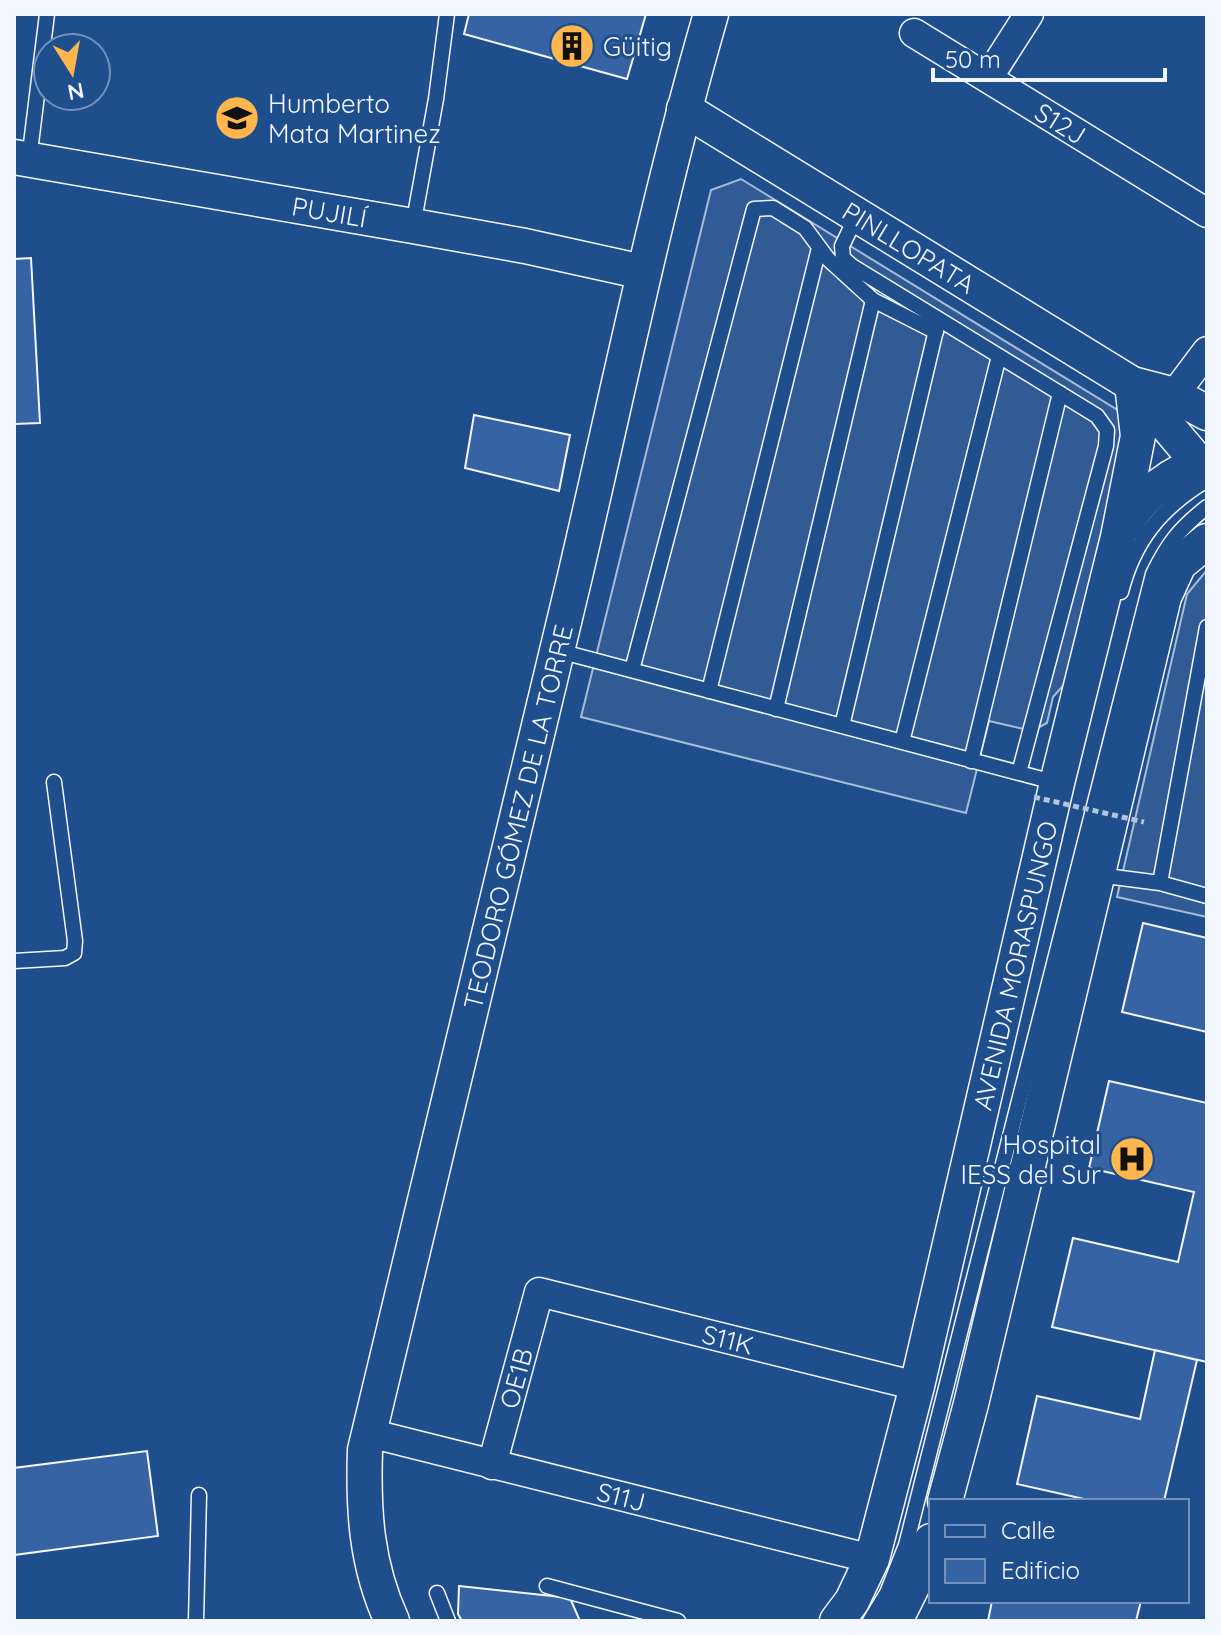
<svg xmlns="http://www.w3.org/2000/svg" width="1221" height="1635" font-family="Quicksand,sans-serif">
<rect width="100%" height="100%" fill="#1f4e8c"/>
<!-- parking -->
<path fill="#305b95" stroke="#a8bbd7" stroke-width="2" d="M 741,179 L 1124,414 L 1128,431 L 1069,679 L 1053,697 L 1047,723 L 1032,731 L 989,721 L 966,813 L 581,717 L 711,190 Z
M 1207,570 L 1207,917 L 1117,897 L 1187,594 Z"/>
<!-- building -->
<path fill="#3563a3" stroke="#f2f6ff" stroke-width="2" d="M 469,14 L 646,14 L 627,79 L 464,34 Z
M 31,258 L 40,423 L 14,424 L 14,259 Z
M 474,415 L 570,435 L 559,491 L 465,468 Z
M 1143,923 L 1207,938 L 1207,1032 L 1122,1012 Z
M 1109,1081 L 1207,1103 L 1207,1362 L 1052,1327 L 1073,1238 L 1178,1262 L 1194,1192 L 1089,1168 Z
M 1155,1350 L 1197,1360 L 1164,1501 L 1093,1501 L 1017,1484 L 1037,1396 L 1140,1419 Z
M 147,1451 L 158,1536 L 14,1555 L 14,1468 Z
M 459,1586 L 570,1598 L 580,1621 L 462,1621 L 458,1614 Z
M 992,1601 L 1141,1601 L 1136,1621 L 988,1621 Z"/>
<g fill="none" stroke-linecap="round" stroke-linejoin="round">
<!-- service casing -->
<g stroke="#f2f6ff" stroke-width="17">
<path id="service" d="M 29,160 L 47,14
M 856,217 L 842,246 L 843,258 L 852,266 L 1097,416 L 1107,430 L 1106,446 L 1019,773
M 413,226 L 436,99 L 447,14
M 1121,592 C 1134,540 1162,507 1207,480
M 559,651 L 1057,783
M 632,670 L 754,209 L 773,208 L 805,228 L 828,259 L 873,300 L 936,332
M 709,691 L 819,248
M 776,709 L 873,300
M 842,726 L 937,326
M 902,742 L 999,356
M 971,761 L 1060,393
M 1098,875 L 1160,883 L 1207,896
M 1160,883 L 1207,627
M 14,961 L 65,958 L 74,953 L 75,941 L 54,782
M 547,1586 L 678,1621
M 437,1593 L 448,1621
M 196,1621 L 199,1495
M 870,1621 L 887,1593 L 906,1545 L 1153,574 C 1168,543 1180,528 1207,507"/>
</g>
<!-- minor casing -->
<g stroke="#f2f6ff" stroke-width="31">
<g id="minor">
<path id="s1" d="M 914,33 L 1207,213"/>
<path d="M 988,78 L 1029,14"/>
<path d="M 1174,395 L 1207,351"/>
<path id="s2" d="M 369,1433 L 872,1559"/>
<path id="s3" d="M 492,1465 L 539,1292 L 917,1386"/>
</g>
</g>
<!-- tertiary casing -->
<g stroke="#f2f6ff" stroke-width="37">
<g id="tertiary">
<path id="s4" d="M 684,109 L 1132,384 L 1174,395 L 1207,413"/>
<path id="s5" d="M 14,157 L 413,226 L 525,246 L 643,272"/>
<path d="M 1132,384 L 1207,473"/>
<path d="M 1124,526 C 1141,496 1173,470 1207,462"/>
<path d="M 945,1501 L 971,1404 L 1164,597 L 1179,564 L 1207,541"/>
<path id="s6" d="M 392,1621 C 366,1565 363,1510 365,1450 C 435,1159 506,868 575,576 C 619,388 657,200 711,14"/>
<path id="s7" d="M 837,1621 L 852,1601 L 872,1559 L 917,1386 L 1057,783 L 1118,537 L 1138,436 L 1132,384"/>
<path d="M 895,1621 L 919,1573 L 931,1541"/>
</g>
</g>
<!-- service -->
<use href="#service" stroke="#1f4e8c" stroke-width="14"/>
<!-- minor -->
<use href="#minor" stroke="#1f4e8c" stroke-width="28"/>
<!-- tertiary -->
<use href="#tertiary" stroke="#1f4e8c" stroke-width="34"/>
<!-- path-bridge -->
<path stroke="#b3c4dc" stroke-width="5" stroke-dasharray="6 4" stroke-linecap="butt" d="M 1034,797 L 1144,822"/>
</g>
<!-- icons -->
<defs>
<g id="building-disc" transform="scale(2.3)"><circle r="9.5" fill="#ffb74d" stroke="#1f4e8c"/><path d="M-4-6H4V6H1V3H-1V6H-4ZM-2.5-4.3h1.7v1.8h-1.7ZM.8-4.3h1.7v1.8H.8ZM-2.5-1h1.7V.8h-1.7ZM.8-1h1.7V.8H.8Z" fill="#111"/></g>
<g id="school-disc" transform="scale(2.3)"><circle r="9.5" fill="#ffb74d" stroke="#1f4e8c"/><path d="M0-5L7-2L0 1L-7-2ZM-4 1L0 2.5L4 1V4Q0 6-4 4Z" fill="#111"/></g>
<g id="hospital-disc" transform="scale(2.3)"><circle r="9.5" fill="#ffb74d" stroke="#1f4e8c"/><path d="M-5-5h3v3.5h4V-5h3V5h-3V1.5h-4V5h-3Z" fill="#111"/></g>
</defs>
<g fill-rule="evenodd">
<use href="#building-disc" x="572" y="46"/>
<use href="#school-disc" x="237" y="118"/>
<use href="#hospital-disc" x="1132" y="1159"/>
</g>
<g text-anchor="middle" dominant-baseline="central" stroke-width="6" stroke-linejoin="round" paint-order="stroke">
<!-- poi labels -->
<g font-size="26" fill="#f2f6ff" stroke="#1f4e8c" text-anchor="start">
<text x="603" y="46">Güitig</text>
<text x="268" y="103">Humberto<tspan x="268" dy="30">Mata Martinez</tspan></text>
<text x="1101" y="1144" text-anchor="end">Hospital<tspan x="1101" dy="30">IESS del Sur</tspan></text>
</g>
<!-- street labels -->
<g font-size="26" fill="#f2f6ff" stroke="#1f4e8c">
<text stroke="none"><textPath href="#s1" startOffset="172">S12J</textPath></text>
<text stroke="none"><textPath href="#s5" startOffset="320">PUJILÍ</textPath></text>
<text stroke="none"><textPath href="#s4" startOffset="264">PINLLOPATA</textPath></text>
<text stroke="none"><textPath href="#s6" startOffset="826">TEODORO GÓMEZ DE LA TORRE</textPath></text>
<text stroke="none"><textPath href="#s7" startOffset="682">AVENIDA MORASPUNGO</textPath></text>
<text stroke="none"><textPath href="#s3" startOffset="374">S11K</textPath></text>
<text stroke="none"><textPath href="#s3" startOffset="90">OE1B</textPath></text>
<text stroke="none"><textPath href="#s2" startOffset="260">S11J</textPath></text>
</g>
</g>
<!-- border -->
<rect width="1221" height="1635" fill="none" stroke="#f2f6ff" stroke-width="32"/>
<!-- legend -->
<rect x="929" y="1499" width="260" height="104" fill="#1f4e8c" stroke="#7391ba" stroke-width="2"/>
<rect x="945" y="1525" width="40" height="12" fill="#1f4e8c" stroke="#7391ba" stroke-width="2"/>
<text x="1001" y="1539" font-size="24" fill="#f2f6ff">Calle</text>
<rect x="945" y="1559" width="40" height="24" fill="#3563a3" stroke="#7391ba" stroke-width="2"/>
<text x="1001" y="1579" font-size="24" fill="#f2f6ff">Edificio</text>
<!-- north arrow -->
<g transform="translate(72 72) rotate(169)"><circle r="38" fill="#1f4e8c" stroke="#7391ba" stroke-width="2"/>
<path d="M0-6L14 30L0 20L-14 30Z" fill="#ffb74d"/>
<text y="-12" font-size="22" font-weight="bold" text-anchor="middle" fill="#f2f6ff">N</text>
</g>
<!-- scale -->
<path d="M933 68v12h232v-12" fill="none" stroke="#f2f6ff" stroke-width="4"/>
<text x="945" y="68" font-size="24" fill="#f2f6ff" stroke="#1f4e8c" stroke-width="6" paint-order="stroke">50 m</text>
</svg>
